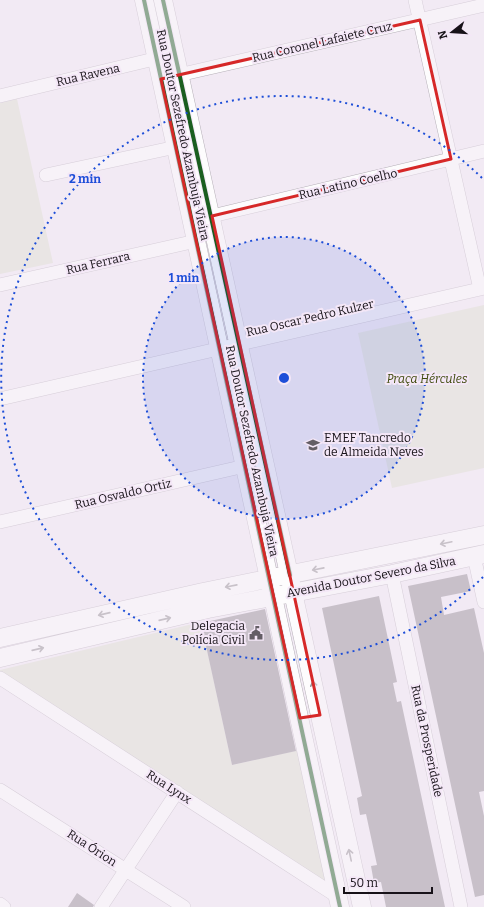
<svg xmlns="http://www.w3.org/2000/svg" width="484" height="907" font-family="Bitter,serif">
<rect width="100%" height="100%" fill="#f2eaf4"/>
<!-- green -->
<path fill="#dee0d1" d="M 17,99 L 53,263 L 0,274 L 0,103 Z
M 484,305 L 484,468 L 392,488 L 358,333 Z
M 201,622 L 232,765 L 299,750 L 330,886 L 0,674 L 0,670 Z"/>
<!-- building -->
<path fill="#958f96" d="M 467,574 L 471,591 L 441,597 L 444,615 L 474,608 L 484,653 L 484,791 L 479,792 L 484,816 L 484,895 L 475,897 L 408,586 Z
M 379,596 L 397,682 L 393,683 L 397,702 L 401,701 L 445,907 L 386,907 L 381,882 L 374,883 L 371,866 L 377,865 L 366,814 L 360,815 L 357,798 L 362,796 L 322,608 Z
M 265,609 L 296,751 L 232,765 L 201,623 Z
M 77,893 L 94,905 L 93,907 L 68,907 Z"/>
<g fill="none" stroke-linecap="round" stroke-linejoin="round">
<!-- street casing -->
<g stroke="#b6b0b8" stroke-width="14">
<path id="street" d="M 415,0 L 480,289
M 161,79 L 484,5
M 0,96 L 175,54
M 46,175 L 176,147
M 212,216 L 484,151
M 0,285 L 196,241
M 0,399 L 484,288
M 0,522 L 245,466
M 474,556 L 484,602
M 392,574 L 461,907
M 0,678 L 338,897
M 0,790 L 184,907
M 0,904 L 4,907
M 101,907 L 177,792"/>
</g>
<!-- secondary casing -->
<g stroke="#b6b0b8" stroke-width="19">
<path id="secondary" d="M 144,0 L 340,907
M 163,0 L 362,907
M 0,638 L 203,592 L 484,535
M 0,658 L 208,609 L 392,574 L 484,554"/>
</g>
<!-- street -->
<use href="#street" stroke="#fdfcfd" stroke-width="13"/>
<!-- secondary -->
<use href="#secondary" stroke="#fdfcfd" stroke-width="18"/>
<!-- cycleway casing -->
<g stroke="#f4e7f7" stroke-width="6">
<path id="cycleway" d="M 144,0 L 340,907
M 163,0 L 290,575"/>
</g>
<!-- cycleway -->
<use href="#cycleway" stroke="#1b5e20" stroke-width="4"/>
</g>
<!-- one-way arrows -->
<defs><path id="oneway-shaft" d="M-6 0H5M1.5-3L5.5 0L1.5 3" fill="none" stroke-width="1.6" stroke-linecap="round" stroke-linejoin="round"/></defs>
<g stroke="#969396">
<use href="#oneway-shaft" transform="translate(446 543) rotate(168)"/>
<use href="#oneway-shaft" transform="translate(318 569) rotate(169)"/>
<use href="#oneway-shaft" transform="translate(231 586) rotate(169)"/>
<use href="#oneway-shaft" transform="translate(104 614) rotate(167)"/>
<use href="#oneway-shaft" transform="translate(165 619) rotate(-13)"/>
<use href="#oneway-shaft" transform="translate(38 649) rotate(-13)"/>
<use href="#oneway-shaft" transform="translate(314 687) rotate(-102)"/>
<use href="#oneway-shaft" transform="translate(350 855) rotate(-102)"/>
</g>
<!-- marked area -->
<path d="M0 0H484V907H0ZM 420,20 L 451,159 L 212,216 L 320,715 L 300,718 L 161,79 Z" fill="#f2eaf4" fill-opacity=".55" fill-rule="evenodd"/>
<path fill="none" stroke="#d62828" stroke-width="3" stroke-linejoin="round" d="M 420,20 L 451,159 L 212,216 L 320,715 L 300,718 L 161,79 Z"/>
<!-- distance rings -->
<circle cx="284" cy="378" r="141" fill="#1d4ed8" fill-opacity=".12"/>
<g fill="none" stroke="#1d4ed8" stroke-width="2" stroke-dasharray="2 4">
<circle cx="284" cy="378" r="141"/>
<path d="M483 577A282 282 0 1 1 483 179"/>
</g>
<!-- icons -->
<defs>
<g id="school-bare" transform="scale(1.08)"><path d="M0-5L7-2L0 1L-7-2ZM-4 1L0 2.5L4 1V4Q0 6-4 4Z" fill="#645e65" stroke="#f4e7f7" stroke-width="2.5" paint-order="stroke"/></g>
<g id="civic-bare" transform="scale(1.08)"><path d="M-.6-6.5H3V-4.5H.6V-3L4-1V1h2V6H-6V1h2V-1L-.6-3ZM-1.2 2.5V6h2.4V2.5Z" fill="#645e65" stroke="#f4e7f7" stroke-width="2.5" paint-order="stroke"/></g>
</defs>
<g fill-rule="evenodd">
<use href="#school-bare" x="313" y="445"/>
<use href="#civic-bare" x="256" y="633"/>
</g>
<g text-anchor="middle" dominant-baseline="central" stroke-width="4" stroke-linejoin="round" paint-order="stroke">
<!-- street labels -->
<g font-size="12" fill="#171218" stroke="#f4e7f7">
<text transform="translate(322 42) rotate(-13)">Rua Coronel Lafaiete Cruz</text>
<text transform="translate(88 75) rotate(-13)">Rua Ravena</text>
<text transform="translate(183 135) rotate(78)">Rua Doutor Sezefredo Azambuja Vieira</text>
<text transform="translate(348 184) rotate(-13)">Rua Latino Coelho</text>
<text transform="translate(98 263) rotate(-13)">Rua Ferrara</text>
<text transform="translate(310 318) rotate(-13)">Rua Oscar Pedro Kulzer</text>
<text transform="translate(252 451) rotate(78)">Rua Doutor Sezefredo Azambuja Vieira</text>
<text transform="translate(123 494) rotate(-13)">Rua Osvaldo Ortiz</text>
<text transform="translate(371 577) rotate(-11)">Avenida Doutor Severo da Silva</text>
<text transform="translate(427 741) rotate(78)">Rua da Prosperidade</text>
<text transform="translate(169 787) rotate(33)">Rua Lynx</text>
<text transform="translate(92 848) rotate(33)">Rua Órion</text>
</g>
<!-- park labels -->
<g font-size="12" font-style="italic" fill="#3d490a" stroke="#f4e7f7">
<text x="427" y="379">Praça Hércules</text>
</g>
<!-- poi labels -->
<g font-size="12" fill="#171218" stroke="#f4e7f7" text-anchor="start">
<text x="324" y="438">EMEF Tancredo<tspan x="324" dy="14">de Almeida Neves</tspan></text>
<text x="245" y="626" text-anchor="end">Delegacia<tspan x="245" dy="14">Polícia Civil</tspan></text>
</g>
</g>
<circle cx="284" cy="378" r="6" fill="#1d4ed8" stroke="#f4e7f7" stroke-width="2"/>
<g font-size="12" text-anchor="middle" font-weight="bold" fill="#1d4ed8" stroke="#f4e7f7" stroke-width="4" stroke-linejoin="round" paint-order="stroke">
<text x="85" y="183">2 min</text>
<text x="184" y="282">1 min</text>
</g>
<!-- north arrow -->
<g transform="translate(452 32) rotate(253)" stroke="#f4e7f7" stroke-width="3" paint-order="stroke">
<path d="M0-3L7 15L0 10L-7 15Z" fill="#171218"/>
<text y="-6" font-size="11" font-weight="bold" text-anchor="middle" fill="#171218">N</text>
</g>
<!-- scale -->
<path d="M344 887v6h88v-6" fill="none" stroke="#171218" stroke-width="2"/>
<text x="350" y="887" font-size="12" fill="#171218" stroke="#f4e7f7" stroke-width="3" paint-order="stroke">50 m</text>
</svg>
